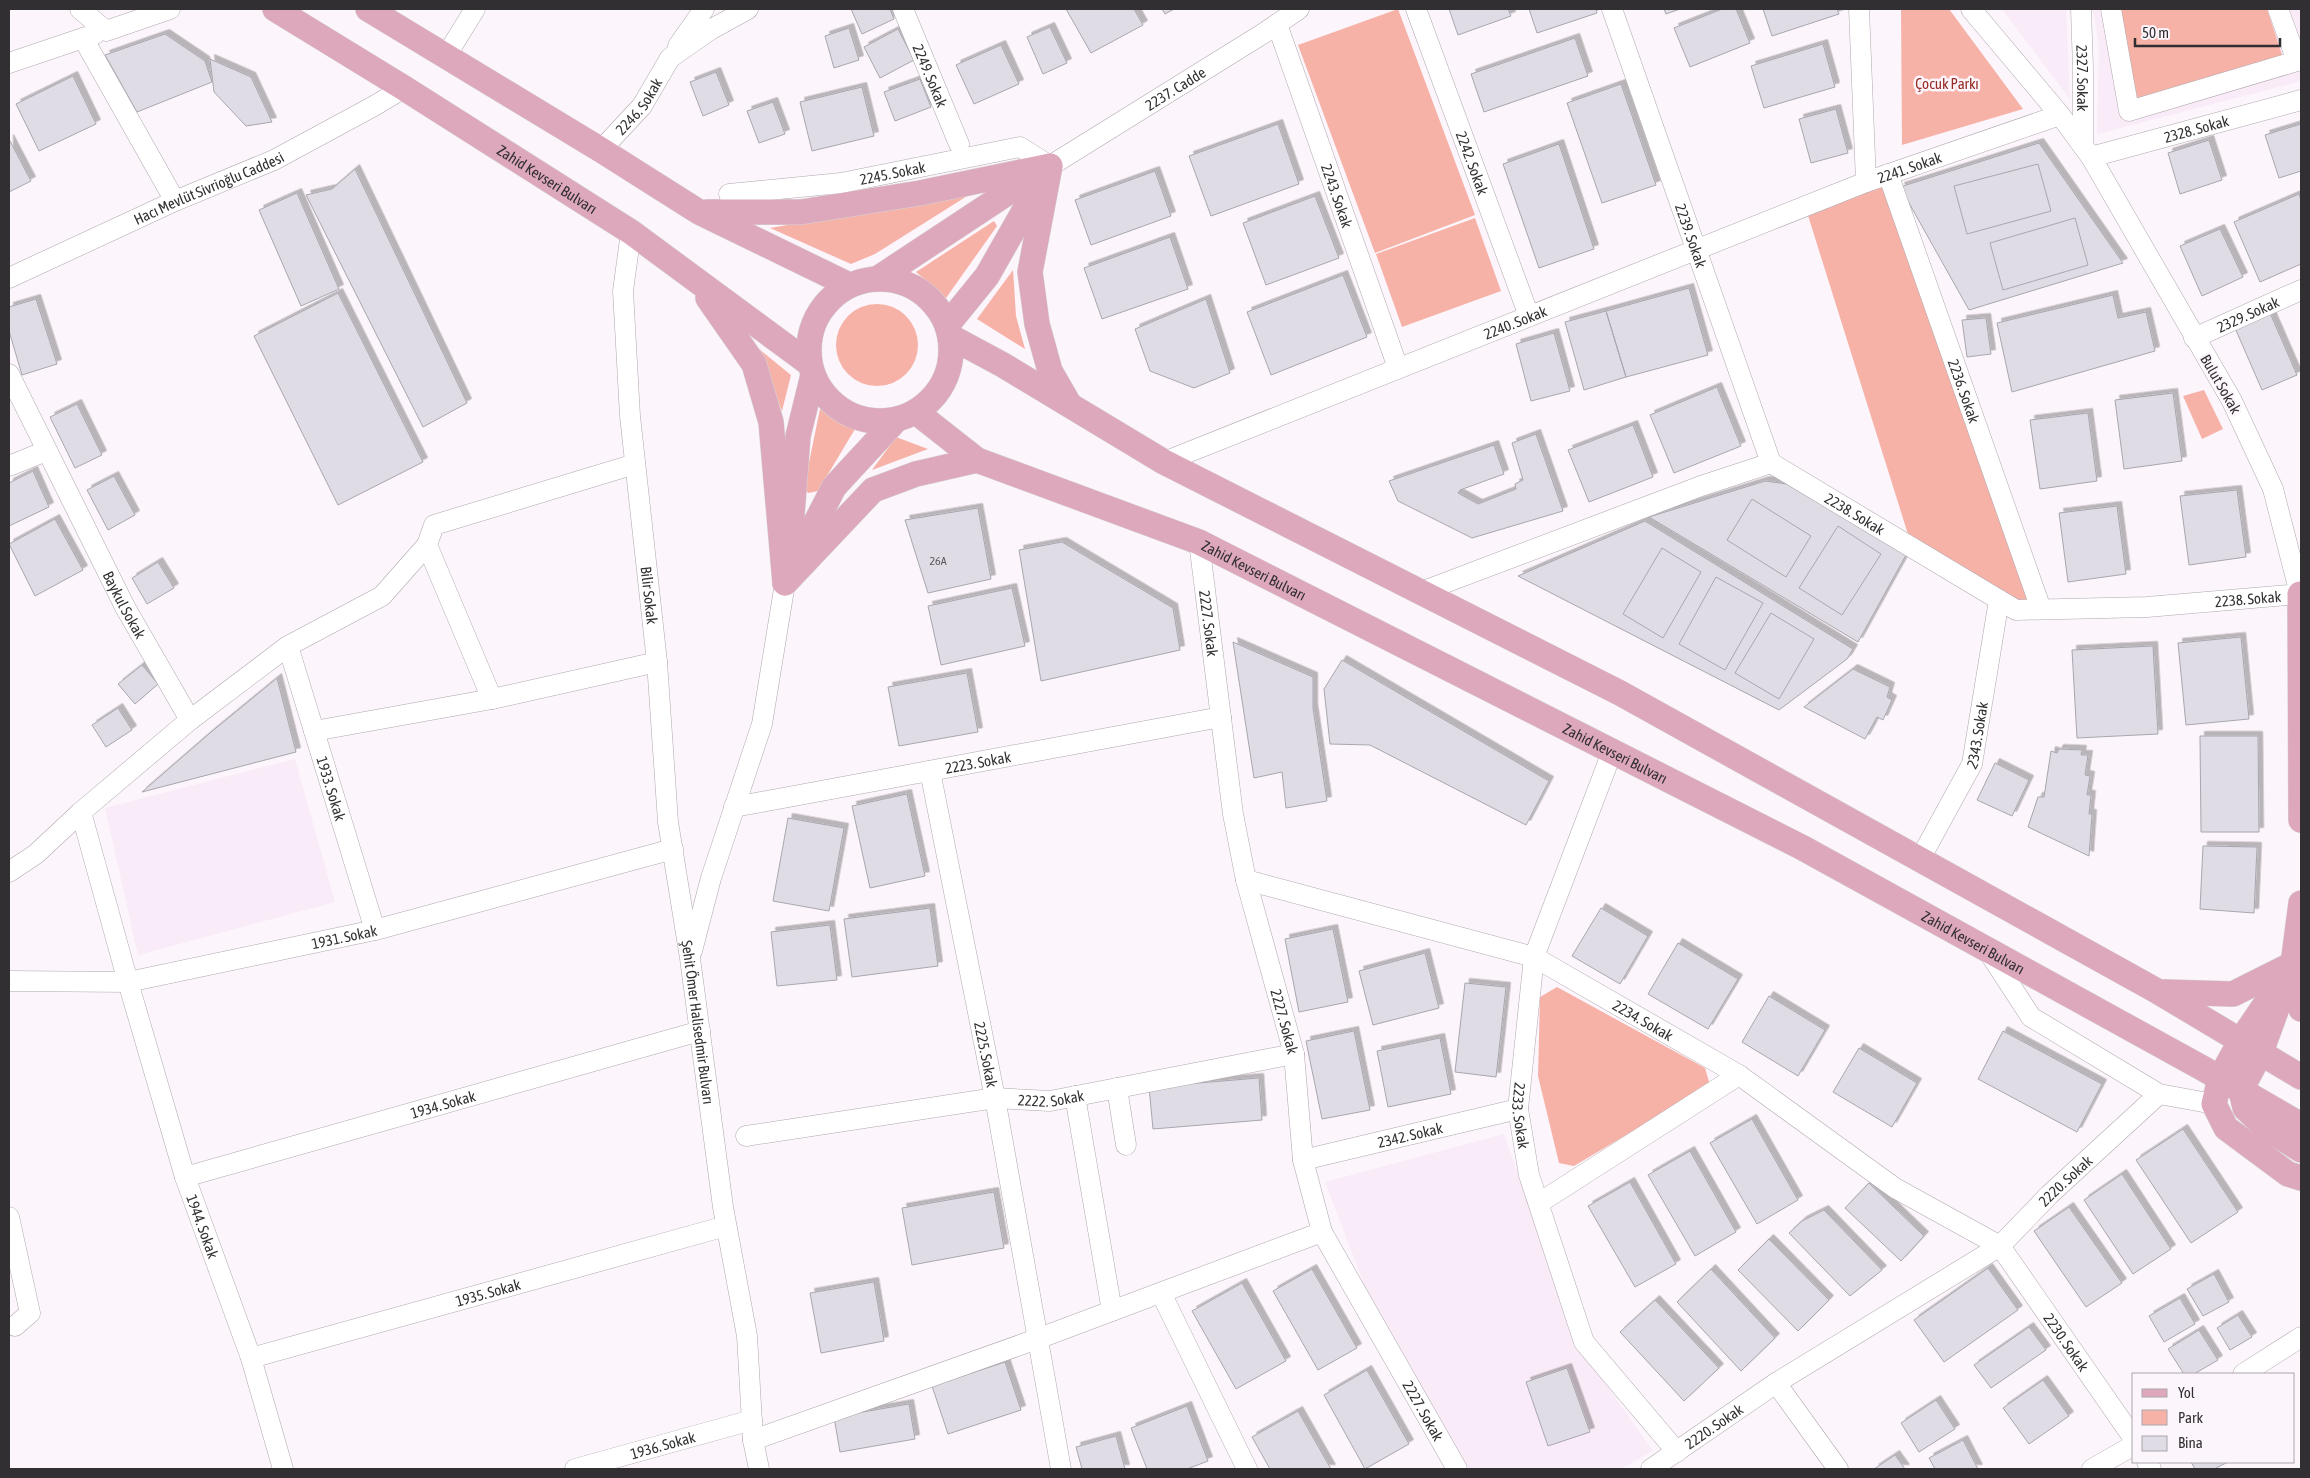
<svg xmlns="http://www.w3.org/2000/svg" width="2310" height="1478" font-family="'Asap Condensed',sans-serif">
<defs>
<filter id="shadow"><feDropShadow dx="4.5" dy="-4.5" stdDeviation="0" flood-color="#0004"/></filter>
</defs>
<rect width="100%" height="100%" fill="#fcf5fb"/>
<!-- built -->
<path fill="#f9ebf8" d="M 2002,9 L 2066,9 L 2070,99 Z
M 2093,9 L 2301,9 L 2301,81 L 2097,134 L 2099,47 Z
M 295,759 L 335,902 L 138,955 L 105,808 Z
M 1504,1134 L 1578,1345 L 1653,1451 L 1621,1469 L 1469,1469 L 1364,1284 L 1325,1182 Z"/>
<!-- green -->
<path fill="#f7b2a8" d="M 1398,9 L 1475,215 L 1375,253 L 1298,45 Z
M 1901,9 L 1949,9 L 2023,109 L 1902,145 Z
M 2118,9 L 2267,9 L 2283,58 L 2138,101 Z
M 1888,174 L 2041,609 L 2016,610 L 1912,547 L 1805,206 Z
M 972,193 L 875,254 L 851,264 L 770,228 Z
M 1475,218 L 1501,291 L 1402,327 L 1376,254 Z
M 994,221 L 997,226 L 946,298 L 916,272 Z
M 1013,270 L 1016,316 L 1025,349 L 977,319 Z
M836 345a41 41 0 1 1 82 0a41 41 0 1 1-82 0Z
M 754,345 L 791,375 L 782,411 Z
M 2204,390 L 2223,429 L 2202,439 L 2183,396 Z
M 820,409 L 855,429 L 818,491 L 808,493 L 804,487 Z
M 896,437 L 928,449 L 872,470 Z
M 1557,987 L 1705,1068 L 1710,1085 L 1574,1166 L 1559,1163 L 1538,1076 L 1540,997 Z"/>
<!-- building -->
<path fill="#dfdce5" stroke="#a8a6ae" filter="url(#shadow)" d="M 851,9 L 890,9 L 894,19 L 862,34 Z
M 1066,9 L 1134,9 L 1143,25 L 1091,53 Z
M 1162,9 L 1174,9 L 1165,14 Z
M 1449,9 L 1508,9 L 1511,16 L 1458,35 Z
M 1529,9 L 1596,9 L 1597,13 L 1537,33 Z
M 1664,9 L 1680,9 L 1666,14 Z
M 1722,9 L 1736,9 L 1750,43 L 1690,67 L 1674,28 Z
M 1763,9 L 1837,9 L 1839,14 L 1772,36 Z
M 1050,27 L 1067,63 L 1043,74 L 1027,37 Z
M 849,28 L 859,60 L 834,68 L 825,36 Z
M 898,29 L 914,60 L 880,78 L 864,47 Z
M 165,34 L 205,61 L 212,82 L 137,112 L 105,55 Z
M 1575,38 L 1588,76 L 1484,112 L 1471,74 Z
M 1823,44 L 1835,87 L 1764,108 L 1751,66 Z
M 1001,45 L 1019,84 L 974,104 L 956,65 Z
M 210,59 L 251,77 L 272,122 L 246,126 L 214,92 Z
M 716,72 L 729,105 L 703,116 L 690,82 Z
M 73,76 L 96,124 L 39,151 L 16,104 Z
M 920,79 L 931,107 L 895,121 L 884,92 Z
M 1621,84 L 1656,185 L 1602,203 L 1567,103 Z
M 862,87 L 874,136 L 812,151 L 800,102 Z
M 773,102 L 785,134 L 759,143 L 747,111 Z
M 1836,109 L 1848,153 L 1811,163 L 1799,119 Z
M 1278,124 L 1299,184 L 1211,216 L 1189,156 Z
M 2301,124 L 2301,171 L 2279,178 L 2265,135 Z
M 9,139 L 31,181 L 9,192 Z
M 2209,140 L 2222,180 L 2180,194 L 2168,153 Z
M 2039,143 L 2123,263 L 1969,310 L 1900,187 Z
M 1559,144 L 1594,249 L 1539,268 L 1503,164 Z
M 2038,164 L 2051,211 L 1967,234 L 1954,186 Z
M 355,169 L 467,403 L 423,427 L 306,195 L 332,189 Z
M 1155,171 L 1171,216 L 1091,245 L 1075,200 Z
M 297,193 L 339,289 L 301,306 L 259,210 Z
M 2299,194 L 2301,200 L 2301,264 L 2260,282 L 2234,222 Z
M 1315,196 L 1339,258 L 1266,285 L 1243,223 Z
M 2075,218 L 2088,265 L 2003,290 L 1990,243 Z
M 2220,229 L 2243,277 L 2202,296 L 2180,246 Z
M 1170,237 L 1188,289 L 1102,319 L 1084,268 Z
M 1343,275 L 1367,337 L 1271,375 L 1247,312 Z
M 1689,288 L 1708,355 L 1626,377 L 1606,311 Z
M 338,293 L 423,462 L 338,505 L 254,336 Z
M 2113,295 L 2118,318 L 2146,312 L 2155,351 L 2012,392 L 1997,323 Z
M 36,299 L 57,364 L 22,375 L 9,331 L 9,307 Z
M 1206,299 L 1230,373 L 1194,388 L 1150,371 L 1135,329 Z
M 1606,311 L 1626,377 L 1584,390 L 1565,322 Z
M 2270,313 L 2297,375 L 2262,390 L 2235,328 Z
M 1986,318 L 1991,354 L 1967,357 L 1962,320 Z
M 1554,333 L 1570,391 L 1531,401 L 1516,344 Z
M 1717,387 L 1741,446 L 1674,473 L 1650,415 Z
M 2173,393 L 2182,461 L 2124,469 L 2115,400 Z
M 77,404 L 102,455 L 75,468 L 50,417 Z
M 2088,413 L 2097,481 L 2040,489 L 2030,420 Z
M 1633,425 L 1653,477 L 1589,502 L 1568,450 Z
M 1536,434 L 1563,511 L 1472,538 L 1398,501 L 1389,481 L 1494,445 L 1504,474 L 1460,490 L 1458,493 L 1478,504 L 1516,489 L 1515,484 L 1523,480 L 1512,443 Z
M 33,471 L 49,507 L 9,526 L 9,483 Z
M 114,476 L 135,515 L 108,530 L 87,490 Z
M 1765,481 L 1787,484 L 1906,555 L 1858,642 L 1649,517 Z
M 2237,490 L 2246,557 L 2189,565 L 2180,496 Z
M 1752,499 L 1811,536 L 1786,577 L 1727,540 Z
M 2117,506 L 2126,574 L 2068,582 L 2059,513 Z
M 978,508 L 991,579 L 928,593 L 905,520 Z
M 55,519 L 83,570 L 35,596 L 9,544 Z
M 1645,521 L 1853,649 L 1847,659 L 1779,710 L 1518,576 Z
M 1838,526 L 1881,554 L 1842,615 L 1799,588 Z
M 1062,542 L 1173,608 L 1180,650 L 1041,681 L 1019,550 Z
M 1662,548 L 1701,572 L 1663,638 L 1623,614 Z
M 158,562 L 174,588 L 147,604 L 132,578 Z
M 1716,577 L 1763,603 L 1725,670 L 1679,644 Z
M 1012,588 L 1025,646 L 941,665 L 928,606 Z
M 1771,613 L 1814,639 L 1779,699 L 1735,673 Z
M 2241,637 L 2249,719 L 2186,725 L 2178,643 Z
M 1233,642 L 1313,677 L 1313,708 L 1327,801 L 1286,808 L 1282,772 L 1254,778 Z
M 2153,646 L 2158,734 L 2077,738 L 2072,650 Z
M 1342,660 L 1549,781 L 1526,825 L 1370,745 L 1330,744 L 1324,689 Z
M 142,665 L 158,684 L 135,704 L 118,684 Z
M 1853,669 L 1890,687 L 1887,697 L 1892,700 L 1883,720 L 1877,717 L 1865,739 L 1804,707 Z
M 967,673 L 978,732 L 899,746 L 888,687 Z
M 277,678 L 296,752 L 142,792 L 210,733 Z
M 118,708 L 132,730 L 106,747 L 92,725 Z
M 2200,736 L 2258,736 L 2259,832 L 2201,832 Z
M 2059,749 L 2082,750 L 2081,755 L 2088,755 L 2085,775 L 2090,776 L 2087,795 L 2091,795 L 2089,814 L 2092,814 L 2089,856 L 2028,827 L 2038,797 L 2044,797 L 2051,751 L 2057,753 Z
M 1995,763 L 2029,780 L 2012,816 L 1977,800 Z
M 907,794 L 925,876 L 870,888 L 852,806 Z
M 788,818 L 844,828 L 829,911 L 773,901 Z
M 2203,846 L 2257,847 L 2254,913 L 2200,909 Z
M 930,908 L 938,966 L 852,977 L 844,919 Z
M 1601,908 L 1648,936 L 1620,984 L 1572,956 Z
M 830,925 L 837,980 L 777,986 L 771,932 Z
M 1333,929 L 1348,1002 L 1299,1012 L 1285,939 Z
M 1678,943 L 1738,979 L 1708,1029 L 1648,994 Z
M 1425,953 L 1439,1008 L 1373,1025 L 1359,971 Z
M 1465,983 L 1506,987 L 1496,1077 L 1455,1072 Z
M 1769,996 L 1825,1030 L 1798,1076 L 1742,1042 Z
M 1354,1031 L 1370,1110 L 1322,1119 L 1306,1041 Z
M 2003,1031 L 2102,1084 L 2077,1132 L 1978,1079 Z
M 1440,1038 L 1451,1094 L 1388,1107 L 1377,1051 Z
M 1859,1048 L 1917,1083 L 1892,1127 L 1833,1092 Z
M 1259,1078 L 1262,1120 L 1153,1129 L 1149,1087 Z
M 1752,1119 L 1798,1200 L 1757,1224 L 1710,1143 Z
M 2183,1129 L 2238,1212 L 2191,1243 L 2136,1160 Z
M 1690,1151 L 1736,1232 L 1695,1256 L 1648,1175 Z
M 2122,1174 L 2171,1249 L 2133,1274 L 2084,1200 Z
M 1630,1182 L 1676,1264 L 1635,1287 L 1588,1206 Z
M 1869,1183 L 1924,1236 L 1901,1261 L 1845,1208 Z
M 994,1192 L 1004,1248 L 912,1265 L 902,1208 Z
M 2069,1207 L 2122,1283 L 2086,1307 L 2034,1231 Z
M 1824,1210 L 1882,1270 L 1850,1296 L 1789,1233 L 1802,1221 Z
M 1769,1239 L 1829,1300 L 1798,1331 L 1738,1270 Z
M 1988,1268 L 2018,1310 L 1944,1362 L 1914,1320 Z
M 1312,1269 L 1357,1348 L 1318,1370 L 1273,1291 Z
M 1711,1269 L 1775,1338 L 1741,1371 L 1677,1302 Z
M 2214,1274 L 2229,1302 L 2203,1316 L 2187,1289 Z
M 874,1282 L 884,1341 L 821,1353 L 810,1293 Z
M 1242,1283 L 1286,1361 L 1236,1389 L 1192,1311 Z
M 2180,1298 L 2195,1324 L 2164,1342 L 2149,1316 Z
M 1655,1300 L 1719,1368 L 1684,1401 L 1620,1332 Z
M 2238,1315 L 2252,1337 L 2230,1350 L 2217,1328 Z
M 2029,1327 L 2046,1350 L 1991,1388 L 1974,1365 Z
M 2199,1330 L 2218,1360 L 2194,1374 L 2184,1374 L 2168,1349 Z
M 1005,1362 L 1021,1410 L 948,1434 L 932,1386 Z
M 1567,1368 L 1590,1432 L 1548,1446 L 1526,1382 Z
M 1367,1370 L 1409,1444 L 1365,1469 L 1324,1395 Z
M 2043,1380 L 2069,1416 L 2029,1444 L 2003,1408 Z
M 1936,1400 L 1955,1429 L 1919,1452 L 1901,1423 Z
M 909,1404 L 915,1439 L 840,1452 L 834,1417 Z
M 1187,1406 L 1208,1461 L 1187,1469 L 1147,1469 L 1131,1428 Z
M 1298,1411 L 1331,1469 L 1270,1469 L 1252,1437 Z
M 1116,1436 L 1125,1469 L 1082,1469 L 1076,1447 Z
M 1963,1440 L 1978,1469 L 1935,1469 L 1929,1458 Z
M 1895,1455 L 1905,1469 L 1874,1469 Z
M 2191,1462 L 2228,1462 L 2214,1469 L 2195,1469 Z"/>
<g fill="none" stroke-linecap="round" stroke-linejoin="round">
<!-- minor casing -->
<g stroke="#afa8ae" stroke-width="21">
<g id="minor">
<path d="M 80,9 L 106,31 L 170,9"/>
<path id="s1" d="M 903,9 L 959,144"/>
<path id="s2" d="M 1416,9 L 1529,316"/>
<path id="s3" d="M 1612,9 L 1771,463"/>
<path id="s4" d="M 1859,9 L 1866,182 L 2060,115"/>
<path id="s5" d="M 2081,9 L 2083,68 L 2083,146"/>
<path d="M 2111,9 L 2129,111 L 2297,61 L 2278,9"/>
<path id="s6" d="M 1277,24 L 1398,368"/>
<path d="M 83,38 L 175,201"/>
<path d="M 678,46 L 704,9"/>
<path d="M 446,56 L 475,9"/>
<path d="M 9,63 L 95,34"/>
<path id="s7" d="M 601,150 L 642,106 L 670,58 L 710,30 L 748,9"/>
<path id="s8" d="M 2091,157 L 2301,100"/>
<path id="s9" d="M 1888,174 L 2041,609"/>
<path id="s10" d="M 729,194 L 841,183 L 1020,147 L 1050,166 L 1264,33 L 1299,9"/>
<path id="s11" d="M 631,232 L 623,291 L 630,416 L 657,662 L 668,822 L 690,958 L 723,1207 L 747,1336 L 753,1440 L 759,1469"/>
<path id="s12" d="M 9,278 L 175,201 L 274,160 L 374,106 L 404,88"/>
<path id="s13" d="M 2194,338 L 2301,290"/>
<path id="s14" d="M 9,374 L 125,607 L 190,720 L 288,646 L 382,596 L 427,545"/>
<path id="s15" d="M 1164,462 L 1866,182"/>
<path d="M 9,466 L 46,451"/>
<path id="s16" d="M 1199,542 L 1233,814 L 1246,880 L 1294,1054 L 1303,1160 L 1322,1232 L 1457,1469"/>
<path id="s17" d="M 1421,592 L 1701,486 L 1771,463 L 2016,610 L 2147,607 L 2300,594 L 2273,489 L 2232,401 L 2091,157 L 2060,115 L 1971,9"/>
<path id="s18" d="M 288,646 L 375,930"/>
<path d="M 492,699 L 427,545 L 434,525 L 635,464"/>
<path d="M 314,731 L 492,699 L 657,662"/>
<path id="s19" d="M 1612,752 L 1534,957 L 1518,1109 L 1529,1175 L 1584,1342 L 1677,1452"/>
<path id="s20" d="M 930,771 L 995,1098 L 1061,1469"/>
<path id="s21" d="M 734,807 L 1221,717"/>
<path id="s22" d="M 81,812 L 128,982 L 185,1177 L 251,1358 L 283,1469"/>
<path id="s23" d="M 1920,859 L 1972,764 L 1999,600"/>
<path d="M 9,872 L 36,854 L 81,812 L 190,720"/>
<path id="s24" d="M 1246,880 L 1534,957 L 1739,1075 L 1895,1188 L 2000,1246 L 2134,1439"/>
<path d="M 692,951 L 711,878 L 762,724 L 785,583"/>
<path id="s25" d="M 9,981 L 128,982 L 375,930 L 673,849"/>
<path d="M 1117,1088 L 1126,1145"/>
<path d="M 2159,1094 L 2214,1104"/>
<path d="M 1075,1096 L 1112,1311"/>
<path id="s26" d="M 746,1136 L 995,1098 L 1050,1101 L 1294,1054"/>
<path id="s27" d="M 1303,1160 L 1518,1109"/>
<path id="s28" d="M 185,1177 L 700,1031"/>
<path d="M 1539,1203 L 1739,1075"/>
<path d="M 9,1217 L 30,1313 L 15,1326"/>
<path d="M 1161,1293 L 1247,1469"/>
<path id="s29" d="M 251,1358 L 726,1226"/>
<path d="M 2243,1374 L 2301,1337"/>
<path d="M 753,1440 L 1037,1339 L 1322,1232"/>
<path d="M 2147,1462 L 2151,1469"/>
<path id="s30" d="M 575,1469 L 752,1420"/>
<path id="s31" d="M 1651,1469 L 1776,1383"/>
<path id="s32" d="M 1838,1469 L 1776,1383 L 2000,1246 L 2049,1195 L 2159,1094 L 2031,1017 L 1988,951"/>
<path d="M 2092,1469 L 2134,1445"/>
</g>
</g>
<!-- major casing -->
<g stroke="#d6d5d6" stroke-width="26">
<g id="major">
<path id="s33" d="M 275,9 L 404,88 L 631,232 L 810,364"/>
<path d="M 368,9 L 601,150 L 699,212 L 849,285"/>
<path d="M 1050,166 L 1030,272 L 1037,324 L 1050,371 L 1069,404"/>
<path d="M 707,212 L 801,212 L 920,193 L 1050,166"/>
<path d="M 877,279 L 1039,172"/>
<circle cx="880" cy="350" r="71"/>
<path d="M 708,298 L 754,364 L 771,422 L 785,583"/>
<path d="M 948,324 L 987,276 L 1040,183"/>
<path d="M 951,337 L 1003,365 L 1164,462 L 1620,693 L 2157,991 L 2301,1077"/>
<path id="s34" d="M 916,412 L 977,460 L 1199,542 L 1803,848 L 2204,1069 L 2301,1125"/>
<path d="M 791,528 L 798,436 L 813,375"/>
<path d="M 797,559 L 834,487 L 896,420"/>
<path d="M 785,583 L 873,490 L 916,474 L 977,460"/>
<path d="M 2301,594 L 2300,594 L 2301,820"/>
<path d="M 2301,903 L 2293,964 L 2261,1052 L 2241,1090 L 2245,1108 L 2266,1128 L 2301,1150"/>
<path d="M 2293,964 L 2301,1009"/>
<path d="M 2165,992 L 2233,994 L 2293,964"/>
<path d="M 2273,993 L 2241,1040 L 2220,1078 L 2214,1104 L 2226,1128 L 2288,1174 L 2301,1178"/>
</g>
</g>
<!-- minor -->
<use href="#minor" stroke="#fff" stroke-width="20"/>
<!-- major -->
<use href="#major" stroke="#dda8bb" stroke-width="25"/>
</g>
<g text-anchor="middle" dominant-baseline="central" stroke-width="5" stroke-linejoin="round" paint-order="stroke">
<!-- number labels -->
<g font-size="12" fill="#5d5a5f">
<text x="938" y="561">26A</text>
</g>
<!-- street labels -->
<g font-size="15" fill="#322f32" stroke="#fcf5fb">
<text stroke="none"><textPath href="#s1" startOffset="72">2249. Sokak</textPath></text>
<text stroke="none"><textPath href="#s5" startOffset="69">2327. Sokak</textPath></text>
<text stroke="none"><textPath href="#s10" startOffset="478">2237. Cadde</textPath></text>
<text stroke="none"><textPath href="#s7" startOffset="58">2246. Sokak</textPath></text>
<text stroke="none"><textPath href="#s8" startOffset="109">2328. Sokak</textPath></text>
<text stroke="none"><textPath href="#s2" startOffset="164">2242. Sokak</textPath></text>
<text stroke="none"><textPath href="#s4" startOffset="219">2241. Sokak</textPath></text>
<text stroke="none"><textPath href="#s10" startOffset="165">2245. Sokak</textPath></text>
<text stroke="none"><textPath href="#s33" startOffset="321">Zahid Kevseri Bulvarı</textPath></text>
<text stroke="none"><textPath href="#s12" startOffset="219">Hacı Mevlüt Sivrioğlu Caddesi</textPath></text>
<text stroke="none"><textPath href="#s6" startOffset="182">2243. Sokak</textPath></text>
<text stroke="none"><textPath href="#s3" startOffset="240">2239. Sokak</textPath></text>
<text stroke="none"><textPath href="#s13" startOffset="59">2329. Sokak</textPath></text>
<text stroke="none"><textPath href="#s15" startOffset="378">2240. Sokak</textPath></text>
<text transform="translate(2221 384) rotate(60)">Bulut Sokak</text>
<text stroke="none"><textPath href="#s9" startOffset="230">2236. Sokak</textPath></text>
<text stroke="none"><textPath href="#s17" startOffset="471">2238. Sokak</textPath></text>
<text stroke="none"><textPath href="#s34" startOffset="376">Zahid Kevseri Bulvarı</textPath></text>
<text stroke="none"><textPath href="#s11" startOffset="365">Bilir Sokak</textPath></text>
<text stroke="none"><textPath href="#s17" startOffset="891">2238. Sokak</textPath></text>
<text stroke="none"><textPath href="#s14" startOffset="258">Baykul Sokak</textPath></text>
<text stroke="none"><textPath href="#s16" startOffset="82">2227. Sokak</textPath></text>
<text stroke="none"><textPath href="#s23" startOffset="138">2343. Sokak</textPath></text>
<text stroke="none"><textPath href="#s34" startOffset="781">Zahid Kevseri Bulvarı</textPath></text>
<text stroke="none"><textPath href="#s21" startOffset="248">2223. Sokak</textPath></text>
<text stroke="none"><textPath href="#s18" startOffset="149">1933. Sokak</textPath></text>
<text stroke="none"><textPath href="#s25" startOffset="340">1931. Sokak</textPath></text>
<text stroke="none"><textPath href="#s34" startOffset="1186">Zahid Kevseri Bulvarı</textPath></text>
<text stroke="none"><textPath href="#s24" startOffset="424">2234. Sokak</textPath></text>
<text stroke="none"><textPath href="#s16" startOffset="488">2227. Sokak</textPath></text>
<text stroke="none"><textPath href="#s11" startOffset="795">Şehit Ömer Halisedmir Bulvarı</textPath></text>
<text stroke="none"><textPath href="#s20" startOffset="289">2225. Sokak</textPath></text>
<text stroke="none"><textPath href="#s26" startOffset="308">2222. Sokak</textPath></text>
<text stroke="none"><textPath href="#s28" startOffset="268">1934. Sokak</textPath></text>
<text stroke="none"><textPath href="#s19" startOffset="379">2233. Sokak</textPath></text>
<text stroke="none"><textPath href="#s27" startOffset="110">2342. Sokak</textPath></text>
<text stroke="none"><textPath href="#s32" startOffset="461">2220. Sokak</textPath></text>
<text stroke="none"><textPath href="#s22" startOffset="432">1944. Sokak</textPath></text>
<text stroke="none"><textPath href="#s29" startOffset="246">1935. Sokak</textPath></text>
<text stroke="none"><textPath href="#s24" startOffset="964">2230. Sokak</textPath></text>
<text stroke="none"><textPath href="#s16" startOffset="908">2227. Sokak</textPath></text>
<text stroke="none"><textPath href="#s31" startOffset="76">2220. Sokak</textPath></text>
<text stroke="none"><textPath href="#s30" startOffset="91">1936. Sokak</textPath></text>
</g>
<!-- park labels -->
<g font-size="15" fill="#962c23" stroke="#fcf5fb">
<text x="1947" y="83">Çocuk Parkı</text>
</g>
</g>
<!-- border -->
<rect width="2310" height="1478" fill="none" stroke="#322f32" stroke-width="20"/>
<!-- legend -->
<rect x="2132" y="1373" width="162" height="90" fill="#fcf5fb" stroke="#aba6ab"/>
<rect x="2142" y="1389" width="25" height="8" fill="#dda8bb" stroke="#aba6ab"/>
<text x="2178" y="1398" font-size="15" fill="#322f32">Yol</text>
<rect x="2142" y="1410" width="25" height="15" fill="#f7b2a8" stroke="#aba6ab"/>
<text x="2178" y="1423" font-size="15" fill="#322f32">Park</text>
<rect x="2142" y="1436" width="25" height="15" fill="#dfdce5" stroke="#aba6ab"/>
<text x="2178" y="1448" font-size="15" fill="#322f32">Bina</text>
<!-- scale -->
<path d="M2135 38v8h145v-8" fill="none" stroke="#322f32" stroke-width="2.5"/>
<text x="2142" y="38" font-size="15" fill="#322f32" stroke="#fcf5fb" stroke-width="4" paint-order="stroke">50 m</text>
</svg>
